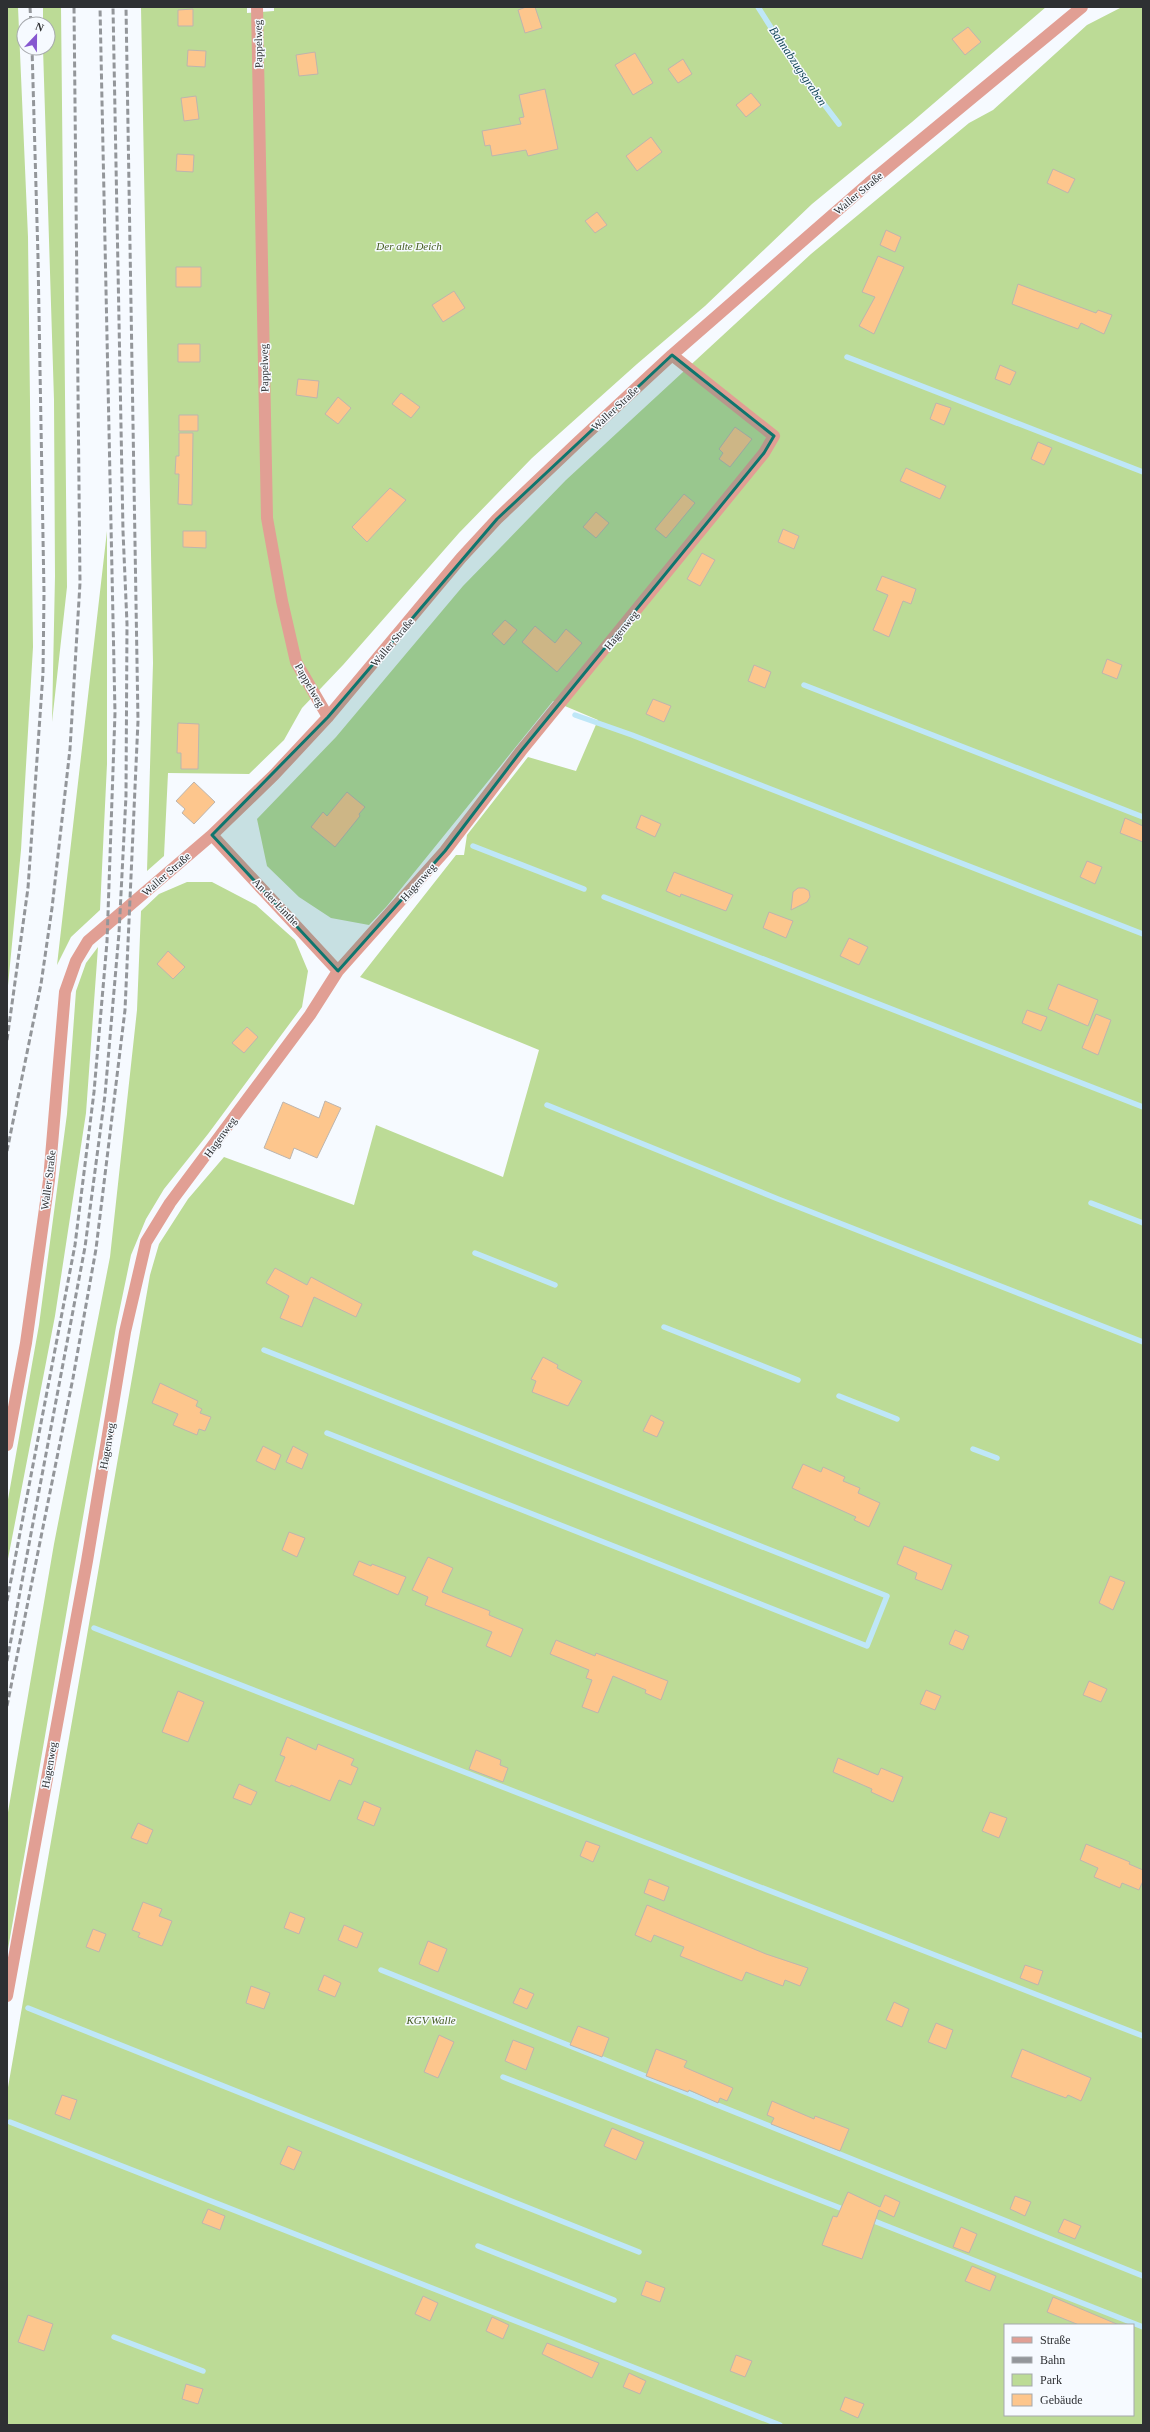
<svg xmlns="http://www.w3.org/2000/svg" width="1150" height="2432" font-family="Georgia,serif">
<rect width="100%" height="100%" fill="#f6faff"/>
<!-- green -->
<path fill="#bcdb96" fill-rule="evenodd" d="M 7,7 L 18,7 L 28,237 L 33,647 L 21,850 L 7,996 Z
M 43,7 L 61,7 L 67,587 L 52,722 L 55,576 L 54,400 L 43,48 L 48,48 L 48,24 L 43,24 Z
M 141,7 L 247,7 L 247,13 L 274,11 L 274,7 L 1046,7 L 912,122 L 812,204 L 705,306 L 637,364 L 532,458 L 459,533 L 343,665 L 302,708 L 284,740 L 249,774 L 168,773 L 164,856 L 147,871 L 153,663 Z
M 1122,7 L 1143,7 L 1143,2425 L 7,2425 L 7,2093 L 150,1275 L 159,1244 L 188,1199 L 224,1157 L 354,1205 L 376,1125 L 503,1177 L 539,1050 L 360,977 L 456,855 L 464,855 L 467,835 L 528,757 L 576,771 L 598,720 L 553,701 L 387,906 L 369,925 L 331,918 L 299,897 L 267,866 L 257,819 L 336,737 L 463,586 L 566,480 L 811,254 L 969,123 L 993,110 L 1087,25 ZM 1005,2325 L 1133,2325 L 1133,2415 L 1005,2415 Z
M 107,531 L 107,764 L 100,910 L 71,937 L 57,965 Z
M 187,882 L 212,882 L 256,905 L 295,940 L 308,971 L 302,1007 L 208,1134 L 164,1189 L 146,1219 L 131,1255 L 116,1327 L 7,1955 L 7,1818 L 54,1544 L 110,1257 L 137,1010 L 141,911 L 159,894 Z
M 98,947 L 86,1113 L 55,1316 L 7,1564 L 7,1505 L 39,1325 L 67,1114 L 76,991 L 86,963 Z"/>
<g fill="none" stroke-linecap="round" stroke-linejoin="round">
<!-- stream -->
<path stroke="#bfe7f8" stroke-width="5.5" d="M 758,7 L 798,70 L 839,124
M 847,357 L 1143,472
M 804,685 L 1143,817
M 575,715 L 632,735 L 1143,934
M 473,846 L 584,889
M 604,897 L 1143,1107
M 547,1105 L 778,1199 L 1143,1342
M 1091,1203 L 1143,1223
M 475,1253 L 555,1285
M 664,1327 L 798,1380
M 264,1350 L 887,1596 L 867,1646 L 327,1433
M 839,1396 L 897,1419
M 973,1449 L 997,1458
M 94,1628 L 1143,2036
M 381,1970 L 1143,2276
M 28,2008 L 639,2252
M 503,2077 L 848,2211
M 10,2122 L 780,2425
M 869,2219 L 1143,2327
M 478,2246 L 614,2300
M 114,2337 L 203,2371"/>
</g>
<!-- building -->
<path fill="#fdc68d" stroke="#bdb5ae" d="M 526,7 L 535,7 L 542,28 L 525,33 L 518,10 Z
M 193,9 L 193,26 L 178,26 L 178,10 Z
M 968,27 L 981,42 L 965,55 L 952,39 Z
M 188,50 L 206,51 L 205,67 L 187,66 Z
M 315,52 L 318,74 L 299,76 L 296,55 Z
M 635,53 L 653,83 L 633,95 L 615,65 Z
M 683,59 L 692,74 L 678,83 L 668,69 Z
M 545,89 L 558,149 L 528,156 L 526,150 L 492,156 L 490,145 L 485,146 L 482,131 L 521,124 L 519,118 L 524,117 L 519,95 Z
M 751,93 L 761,105 L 746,117 L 736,105 Z
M 196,96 L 199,119 L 184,121 L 181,98 Z
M 651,137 L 662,152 L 637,171 L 626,156 Z
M 177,154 L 194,155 L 193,172 L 176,171 Z
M 1053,169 L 1075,179 L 1068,193 L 1047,183 Z
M 597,212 L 607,225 L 595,233 L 585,221 Z
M 886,230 L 901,237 L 895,252 L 880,245 Z
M 878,256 L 904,267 L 874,334 L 859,326 L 875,297 L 862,292 Z
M 176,267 L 201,267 L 201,287 L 176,287 Z
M 1018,284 L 1096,313 L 1098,310 L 1112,315 L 1104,334 L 1081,323 L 1078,329 L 1012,304 Z
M 454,291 L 465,308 L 443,322 L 432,305 Z
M 178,344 L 200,344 L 200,362 L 178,362 Z
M 1000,365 L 1016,372 L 1010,385 L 995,379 Z
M 298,379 L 319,381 L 317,398 L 296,395 Z
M 401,393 L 420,407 L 411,418 L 392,404 Z
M 338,397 L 351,408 L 338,424 L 325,414 Z
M 936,403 L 951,408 L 944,425 L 930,419 Z
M 179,415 L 198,415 L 198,431 L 179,431 Z
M 735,427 L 752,439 L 730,467 L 719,459 L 723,453 L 719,449 Z
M 179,433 L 193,433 L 192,505 L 178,504 L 179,474 L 175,474 L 176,456 L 179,456 Z
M 1038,442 L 1052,448 L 1044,465 L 1031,459 Z
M 906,468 L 946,486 L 940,499 L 900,481 Z
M 390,488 L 406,500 L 367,542 L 352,527 Z
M 684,494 L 695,503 L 666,538 L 655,529 Z
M 596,512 L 609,523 L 596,538 L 583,527 Z
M 783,529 L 799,536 L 794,549 L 778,542 Z
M 183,531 L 206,531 L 206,548 L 183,547 Z
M 702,553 L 715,560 L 700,586 L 687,579 Z
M 882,576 L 916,589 L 911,604 L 903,601 L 889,637 L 873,630 L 888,595 L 876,590 Z
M 505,620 L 517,630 L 504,645 L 492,634 Z
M 535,626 L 555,643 L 566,629 L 582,643 L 557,672 L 522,642 Z
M 1107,659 L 1122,665 L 1117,679 L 1102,673 Z
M 754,665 L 771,672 L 765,688 L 748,681 Z
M 653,699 L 671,706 L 664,722 L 646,714 Z
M 178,723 L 199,724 L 198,769 L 181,769 L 181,753 L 177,753 Z
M 194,782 L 215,802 L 194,824 L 182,813 L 185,809 L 176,801 Z
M 347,792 L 365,807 L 359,814 L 360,816 L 335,847 L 311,827 L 323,812 L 327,816 Z
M 641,815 L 661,824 L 655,837 L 636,828 Z
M 1125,818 L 1143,826 L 1143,842 L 1120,833 Z
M 1087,861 L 1102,867 L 1095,884 L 1080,877 Z
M 674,872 L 733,895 L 726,911 L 681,894 L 680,897 L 666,891 Z
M 798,888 L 804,888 L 809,891 L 810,897 L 807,902 L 791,910 L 793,892 Z
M 769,912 L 793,921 L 786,938 L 763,928 Z
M 849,938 L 868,947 L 859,965 L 840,956 Z
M 168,951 L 185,967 L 173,979 L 157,964 Z
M 1058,984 L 1098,1000 L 1088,1026 L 1048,1009 Z
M 1027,1010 L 1047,1017 L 1041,1031 L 1022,1023 Z
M 1096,1014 L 1111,1020 L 1098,1055 L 1082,1048 Z
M 247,1027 L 258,1037 L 244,1053 L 232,1043 Z
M 325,1101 L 341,1108 L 317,1158 L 294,1148 L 290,1159 L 264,1148 L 283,1102 L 319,1118 Z
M 275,1268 L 307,1285 L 311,1277 L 362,1304 L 356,1317 L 314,1297 L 302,1327 L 280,1318 L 289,1296 L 266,1283 Z
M 543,1357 L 558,1365 L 557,1368 L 582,1381 L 568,1406 L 532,1392 L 536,1381 L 531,1379 Z
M 160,1383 L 198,1401 L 196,1406 L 202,1409 L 200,1413 L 211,1417 L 205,1431 L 199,1429 L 197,1435 L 173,1425 L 178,1414 L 152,1403 Z
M 651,1415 L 664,1422 L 657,1437 L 643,1431 Z
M 263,1446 L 281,1455 L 275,1470 L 256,1461 Z
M 293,1446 L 308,1454 L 302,1469 L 286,1462 Z
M 803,1464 L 821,1472 L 823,1467 L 845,1477 L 843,1481 L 860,1488 L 858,1493 L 880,1503 L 869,1527 L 854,1520 L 856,1517 L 792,1488 Z
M 289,1532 L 305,1538 L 297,1557 L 282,1550 Z
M 904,1546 L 952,1565 L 942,1590 L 915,1579 L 917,1573 L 897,1564 Z
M 428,1557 L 453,1568 L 442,1592 L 490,1611 L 489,1615 L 523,1629 L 511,1657 L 486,1646 L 492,1632 L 425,1605 L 428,1597 L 412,1590 Z
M 359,1561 L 371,1566 L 372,1564 L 406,1577 L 398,1595 L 353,1575 Z
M 1110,1576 L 1125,1582 L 1113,1610 L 1099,1603 Z
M 955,1630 L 969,1636 L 963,1650 L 949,1644 Z
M 556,1640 L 595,1656 L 596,1653 L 668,1681 L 661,1700 L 645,1693 L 646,1690 L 613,1676 L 598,1713 L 582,1707 L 592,1680 L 586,1678 L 589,1670 L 550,1654 Z
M 1089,1681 L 1107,1689 L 1101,1702 L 1083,1695 Z
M 926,1690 L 941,1696 L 935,1710 L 920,1704 Z
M 178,1691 L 204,1702 L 188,1742 L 162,1732 Z
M 287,1737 L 316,1750 L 318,1744 L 354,1759 L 351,1765 L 358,1768 L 351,1785 L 339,1780 L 330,1801 L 291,1785 L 290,1787 L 275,1781 L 285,1757 L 280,1755 Z
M 476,1750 L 501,1760 L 500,1765 L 508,1768 L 503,1782 L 469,1769 Z
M 838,1758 L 878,1775 L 881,1768 L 903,1777 L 893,1802 L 871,1792 L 872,1789 L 833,1772 Z
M 239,1784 L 257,1792 L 251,1805 L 233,1798 Z
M 364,1801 L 381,1808 L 374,1826 L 357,1819 Z
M 990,1812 L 1007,1818 L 999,1838 L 982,1831 Z
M 138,1823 L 153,1830 L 147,1844 L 131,1838 Z
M 586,1841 L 600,1846 L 593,1862 L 580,1856 Z
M 1086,1844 L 1130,1862 L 1129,1864 L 1143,1870 L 1143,1881 L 1139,1890 L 1122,1883 L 1120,1888 L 1094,1877 L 1098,1868 L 1080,1860 Z
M 649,1879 L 669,1887 L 664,1901 L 644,1893 Z
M 143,1902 L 162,1909 L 159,1916 L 172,1921 L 162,1946 L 138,1937 L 140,1933 L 132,1930 Z
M 647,1905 L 766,1954 L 808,1968 L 800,1986 L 785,1980 L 783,1986 L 746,1972 L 742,1981 L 680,1956 L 684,1947 L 654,1935 L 651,1942 L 635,1935 Z
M 290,1912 L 305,1918 L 299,1934 L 284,1928 Z
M 344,1925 L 363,1933 L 357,1948 L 338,1940 Z
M 93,1929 L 106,1934 L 99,1952 L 86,1947 Z
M 428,1941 L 447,1949 L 438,1972 L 419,1964 Z
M 1025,1965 L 1043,1971 L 1038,1985 L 1020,1978 Z
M 324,1975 L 341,1983 L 335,1997 L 318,1990 Z
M 251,1986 L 270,1993 L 264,2009 L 246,2003 Z
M 520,1988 L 534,1994 L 527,2009 L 513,2003 Z
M 894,2002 L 909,2009 L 902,2027 L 886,2020 Z
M 936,2023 L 953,2030 L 946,2049 L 928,2042 Z
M 578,2026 L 609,2038 L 602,2057 L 570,2045 Z
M 439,2035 L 454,2042 L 438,2078 L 424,2072 Z
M 513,2040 L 534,2048 L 526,2070 L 505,2061 Z
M 656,2049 L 687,2061 L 684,2067 L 733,2088 L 727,2101 L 720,2098 L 718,2103 L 689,2090 L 688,2092 L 646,2076 Z
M 1022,2049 L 1091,2078 L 1081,2101 L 1068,2095 L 1066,2098 L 1011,2077 Z
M 62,2095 L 77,2100 L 70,2120 L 55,2114 Z
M 772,2101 L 814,2119 L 815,2116 L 849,2129 L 840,2151 L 771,2124 L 774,2118 L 767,2115 Z
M 612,2128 L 644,2142 L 636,2160 L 604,2146 Z
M 288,2146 L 302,2152 L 294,2170 L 280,2164 Z
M 848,2192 L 880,2207 L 885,2195 L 900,2202 L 894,2217 L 879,2210 L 862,2259 L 822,2245 L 833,2216 L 837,2217 Z
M 1015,2196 L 1031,2202 L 1025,2216 L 1010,2209 Z
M 208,2209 L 225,2216 L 220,2230 L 202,2223 Z
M 1064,2219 L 1081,2226 L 1075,2239 L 1058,2232 Z
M 961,2227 L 977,2234 L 969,2253 L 953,2247 Z
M 972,2266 L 996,2276 L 990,2291 L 965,2281 Z
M 646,2281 L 665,2288 L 660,2302 L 641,2295 Z
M 423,2296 L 438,2303 L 430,2321 L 415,2314 Z
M 1053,2297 L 1119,2325 L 1079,2325 L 1047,2312 Z
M 28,2315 L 53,2324 L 44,2351 L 18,2342 Z
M 492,2317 L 509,2325 L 503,2339 L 486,2331 Z
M 547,2343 L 599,2363 L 592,2378 L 542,2354 Z
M 736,2355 L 752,2361 L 745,2377 L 730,2371 Z
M 629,2373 L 646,2381 L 640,2394 L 623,2387 Z
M 186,2384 L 203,2389 L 198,2404 L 182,2399 Z
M 845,2397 L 864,2404 L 858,2418 L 840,2410 Z"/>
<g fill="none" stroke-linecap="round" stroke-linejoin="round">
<!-- minor -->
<path stroke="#e19f94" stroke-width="12" d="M 257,7 L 267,518 L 282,601 L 296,662 L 328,717
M 212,835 L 338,971
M 7,1445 L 26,1343 L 49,1180 L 65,992 L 76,961 L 88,941 L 212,835 L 274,775 L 328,717 L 461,558 L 497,519 L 579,441 L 672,355 L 869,183 L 1082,7
M 7,1996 L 87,1561 L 125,1332 L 146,1242 L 170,1203 L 310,1015 L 338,971 L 445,851 L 521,751 L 764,453 L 774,436 L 672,355"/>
<!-- rail -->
<path stroke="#93969a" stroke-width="3" stroke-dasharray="6 3" stroke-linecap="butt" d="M 30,7 L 31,24
M 7,1040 L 28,888 L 43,673 L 44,593 L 38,257 L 32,48
M 7,1151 L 41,984 L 52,908 L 70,749 L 80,583 L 74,7
M 7,1601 L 75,1245 L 94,1092 L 107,942 L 115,713 L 100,7
M 7,1661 L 85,1247 L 105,1095 L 119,933 L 126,796 L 127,624 L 123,531 L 113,7
M 7,1706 L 73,1378 L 96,1249 L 125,1010 L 138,721 L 126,7"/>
</g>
<!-- marked area -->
<path fill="#0f766e" fill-opacity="0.2" stroke="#0f766e" stroke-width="3" stroke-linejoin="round" d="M 672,355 L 774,436 L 764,453 L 521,751 L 445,851 L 338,971 L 212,835 L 328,717 L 497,519 Z"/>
<g text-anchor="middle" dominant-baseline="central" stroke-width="3" stroke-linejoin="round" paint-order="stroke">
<!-- street labels -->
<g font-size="11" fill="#2e3033" stroke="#f6faff">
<text transform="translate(258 44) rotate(-91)">Pappelweg</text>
<text transform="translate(858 193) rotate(-40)">Waller Straße</text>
<text transform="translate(264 368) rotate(-91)">Pappelweg</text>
<text transform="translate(615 408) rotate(-43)">Waller Straße</text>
<text transform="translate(621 630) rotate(-51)">Hagenweg</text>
<text transform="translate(392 642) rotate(-50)">Waller Straße</text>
<text transform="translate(310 685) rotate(60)">Pappelweg</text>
<text transform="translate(166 874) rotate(-41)">Waller Straße</text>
<text transform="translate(418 882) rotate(-48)">Hagenweg</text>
<text transform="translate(276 902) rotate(46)">An der Linthe</text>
<text transform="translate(220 1137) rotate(-54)">Hagenweg</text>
<text transform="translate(48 1180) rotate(-83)">Waller Straße</text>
<text transform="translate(107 1446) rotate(-80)">Hagenweg</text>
<text transform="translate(49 1765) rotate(-80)">Hagenweg</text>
</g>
<!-- park labels -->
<g font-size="11" font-style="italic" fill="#445c20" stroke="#f6faff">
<text x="409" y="246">Der alte Deich</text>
<text x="431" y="2020">KGV Walle</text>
</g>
<!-- water labels -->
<g font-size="12" font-style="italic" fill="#0f4355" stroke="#f6faff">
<text transform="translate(798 66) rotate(56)">Bahnabzugsgraben</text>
</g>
</g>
<!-- border -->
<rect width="1150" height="2432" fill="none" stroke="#2e3033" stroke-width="16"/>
<!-- legend -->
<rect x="1004" y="2324" width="130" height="92" fill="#f6faff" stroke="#a6a9ad"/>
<rect x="1012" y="2337" width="20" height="6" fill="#e19f94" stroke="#a6a9ad"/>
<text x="1040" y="2344" font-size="12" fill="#2e3033">Straße</text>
<rect x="1012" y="2357" width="20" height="6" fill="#93969a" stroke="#a6a9ad"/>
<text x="1040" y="2364" font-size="12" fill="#2e3033">Bahn</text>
<rect x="1012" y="2374" width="20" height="12" fill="#bcdb96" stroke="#a6a9ad"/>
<text x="1040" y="2384" font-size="12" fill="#2e3033">Park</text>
<rect x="1012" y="2394" width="20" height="12" fill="#fdc68d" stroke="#a6a9ad"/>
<text x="1040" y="2404" font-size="12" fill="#2e3033">Gebäude</text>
<!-- north arrow -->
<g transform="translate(36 36) rotate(22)"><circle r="19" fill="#f6faff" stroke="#a6a9ad"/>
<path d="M0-3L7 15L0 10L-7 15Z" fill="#8657d0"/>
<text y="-6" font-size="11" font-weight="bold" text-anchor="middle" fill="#2e3033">N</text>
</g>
</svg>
